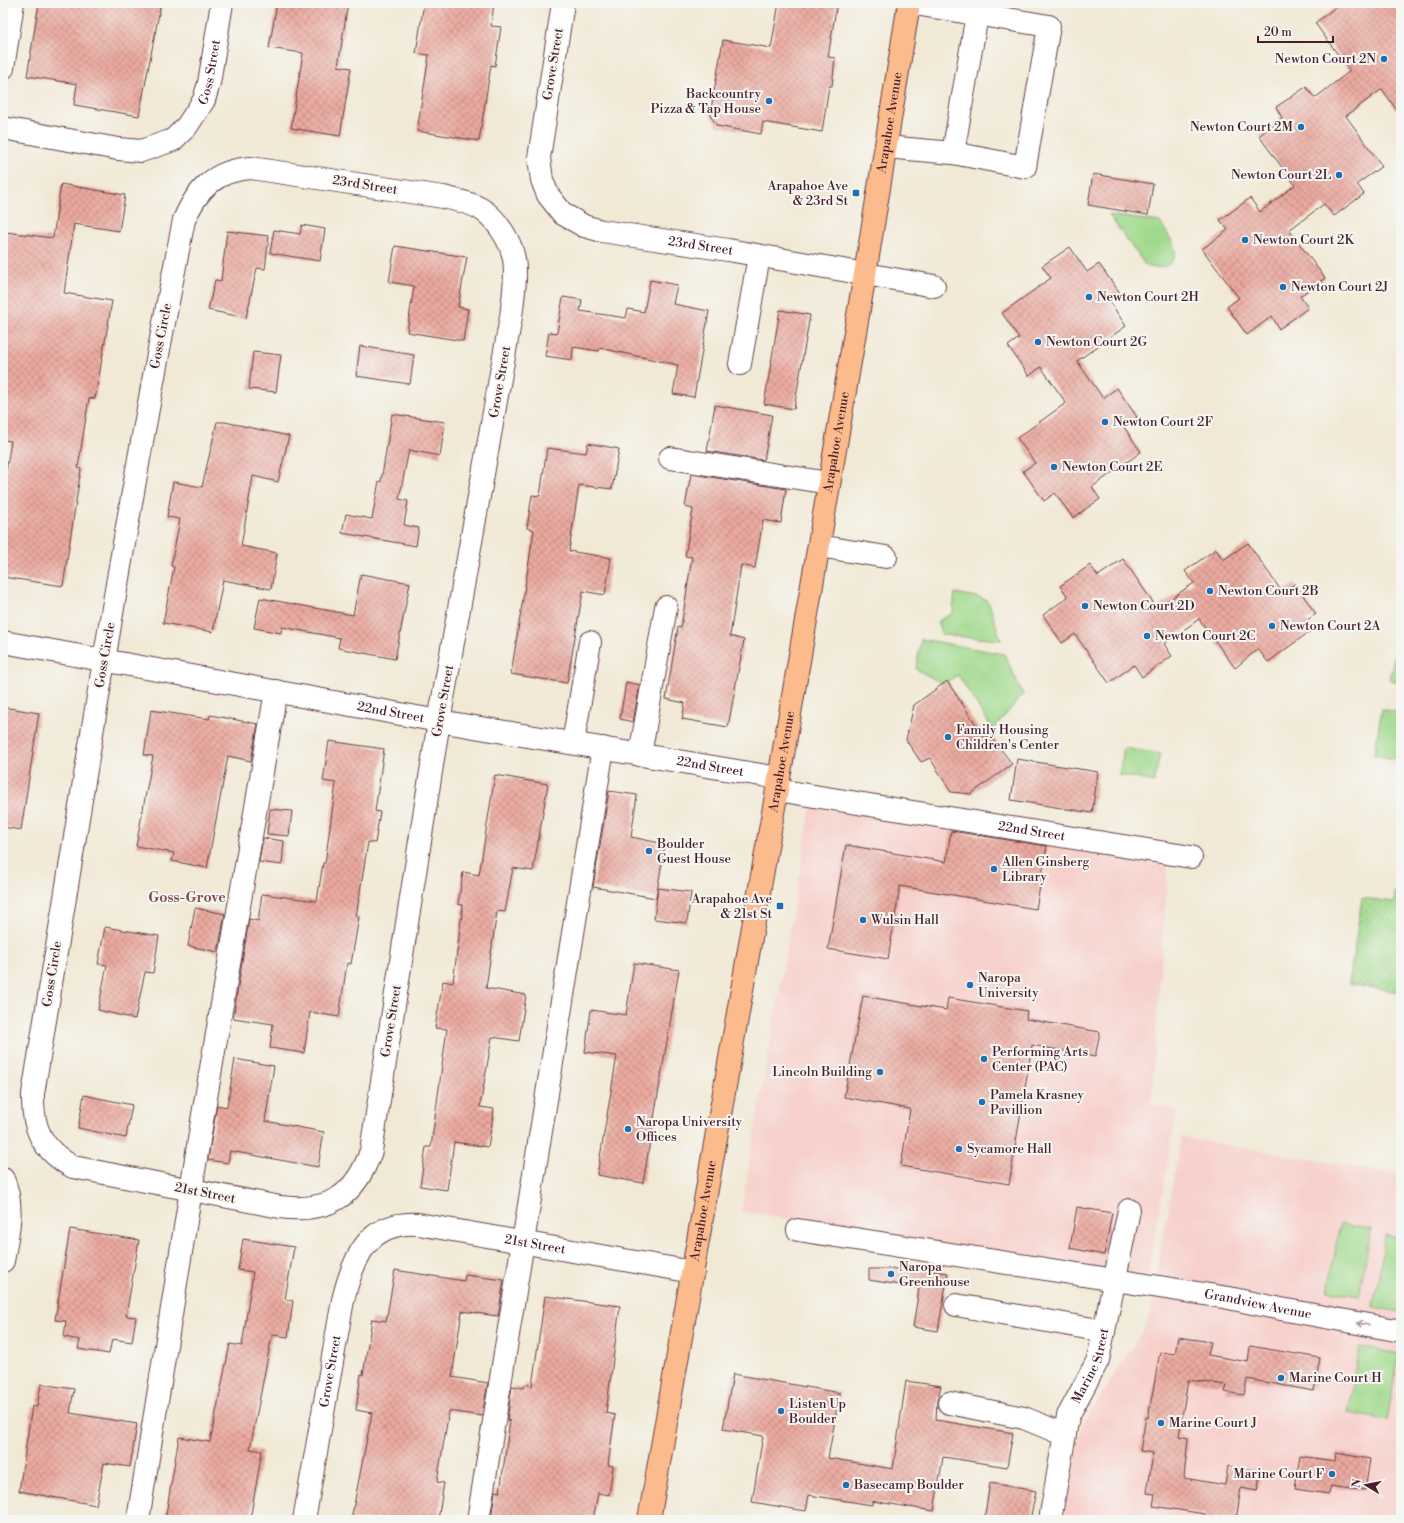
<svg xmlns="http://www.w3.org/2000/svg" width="1404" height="1523" font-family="'Libre Bodoni',serif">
<defs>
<pattern id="garden-dots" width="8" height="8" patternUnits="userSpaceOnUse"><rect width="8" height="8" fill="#a0d98c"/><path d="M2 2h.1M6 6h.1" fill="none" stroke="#8bba79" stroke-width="1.8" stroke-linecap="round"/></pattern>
<pattern id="building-cross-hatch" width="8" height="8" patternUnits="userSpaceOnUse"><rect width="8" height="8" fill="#ebaaa0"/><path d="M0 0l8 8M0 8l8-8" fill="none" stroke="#c08a83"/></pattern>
</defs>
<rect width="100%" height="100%" fill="#f6f6f2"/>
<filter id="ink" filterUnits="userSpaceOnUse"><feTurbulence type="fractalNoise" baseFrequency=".025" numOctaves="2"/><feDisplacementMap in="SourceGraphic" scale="8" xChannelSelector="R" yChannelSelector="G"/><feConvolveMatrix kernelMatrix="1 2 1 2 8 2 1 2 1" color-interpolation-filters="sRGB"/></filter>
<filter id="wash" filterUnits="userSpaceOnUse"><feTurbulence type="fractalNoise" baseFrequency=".012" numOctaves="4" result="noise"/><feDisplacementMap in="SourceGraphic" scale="16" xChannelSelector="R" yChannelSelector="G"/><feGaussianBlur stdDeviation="0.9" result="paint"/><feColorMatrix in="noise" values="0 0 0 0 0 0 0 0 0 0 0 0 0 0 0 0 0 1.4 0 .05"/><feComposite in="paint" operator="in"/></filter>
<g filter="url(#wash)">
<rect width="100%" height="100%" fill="#f1e9d5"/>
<!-- built -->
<path fill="#f7d0cb" d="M 811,807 L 1168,866 L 1151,1104 L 1177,1111 L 1147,1277 L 741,1211 Z
M 1181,1137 L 1401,1175 L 1401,1520 L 1063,1520 L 1082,1425 L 1147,1324 Z"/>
<!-- green -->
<path fill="#a0d98c" stroke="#757c5c" d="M 1109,215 L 1160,222 C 1164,229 1170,236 1173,244 C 1182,264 1161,271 1146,266 Z
M 955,593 L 982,598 L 989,603 L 1001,640 L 942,635 L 937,622 L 953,613 Z
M 921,639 L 1004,654 L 1023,694 L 993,730 L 958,675 L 943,684 L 916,669 Z
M 1395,650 L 1401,651 L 1401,682 L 1390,680 Z
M 1382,709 L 1401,713 L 1401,760 L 1374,755 Z
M 1124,748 L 1160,754 L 1154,782 L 1119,775 Z
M 1340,1224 L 1371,1229 L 1359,1296 L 1328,1291 Z
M 1385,1235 L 1401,1239 L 1401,1312 L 1374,1307 Z
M 1360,1347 L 1399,1354 L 1387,1420 L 1348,1413 Z"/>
<!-- garden -->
<path fill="url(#garden-dots)" stroke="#757c5c" d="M 1395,891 L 1401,892 L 1401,992 L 1349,984 L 1362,898 L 1394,902 Z"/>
<g id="blocks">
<!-- building -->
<path fill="url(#building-cross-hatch)" d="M 39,3 L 161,3 L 139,116 L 74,105 L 77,84 L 27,76 Z
M 277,3 L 348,3 L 338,66 L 351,68 L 340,136 L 291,128 L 303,53 L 269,48 Z
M 424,3 L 494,3 L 491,26 L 501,27 L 495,66 L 491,65 L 479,141 L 417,131 L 429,55 L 416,53 Z
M 779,3 L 837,3 L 828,57 L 835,58 L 832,86 L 829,86 L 822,132 L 763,122 L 761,134 L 717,126 L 710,115 L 723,40 L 771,48 Z
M 1341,3 L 1401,3 L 1401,116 L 1382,89 L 1346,116 L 1382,166 L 1357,184 L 1364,194 L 1334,216 L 1324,204 L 1289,230 L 1325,278 L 1300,296 L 1308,308 L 1279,329 L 1272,316 L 1247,335 L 1227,307 L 1239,298 L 1202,249 L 1228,230 L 1220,220 L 1250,198 L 1260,212 L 1295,185 L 1259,136 L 1282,118 L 1276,107 L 1306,87 L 1315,98 L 1350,71 L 1315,23 Z
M 1093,174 L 1153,184 L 1148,215 L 1088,205 Z
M 61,184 L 125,195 L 119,231 L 74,224 L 64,293 L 112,301 L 95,399 L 89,398 L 78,468 L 81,469 L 63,586 L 3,577 L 3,491 L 11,441 L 3,440 L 3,253 L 6,232 L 53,238 Z
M 302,225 L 325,229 L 320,261 L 270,253 L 274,230 L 300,234 Z
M 227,231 L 269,236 L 265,269 L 257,268 L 246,318 L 208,310 L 215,280 L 221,281 Z
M 395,246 L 467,257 L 458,307 L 468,309 L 463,341 L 407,332 L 414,286 L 389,282 Z
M 1070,247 L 1087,272 L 1099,264 L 1120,293 L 1109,301 L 1126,326 L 1077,361 L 1103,398 L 1117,388 L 1137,417 L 1124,427 L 1141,452 L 1092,487 L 1100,499 L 1073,518 L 1055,493 L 1044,501 L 1023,471 L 1035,463 L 1017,438 L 1066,403 L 1041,367 L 1029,376 L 1008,346 L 1019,338 L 1002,313 L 1051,278 L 1042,266 Z
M 650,280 L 677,285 L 673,304 L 709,311 L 694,397 L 673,394 L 678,365 L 600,348 L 599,351 L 573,347 L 572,360 L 545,356 L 549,332 L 557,333 L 563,297 L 582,300 L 580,311 L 626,318 L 628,309 L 644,312 Z
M 780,310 L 810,315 L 794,409 L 764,404 Z
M 360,346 L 414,355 L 410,384 L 356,376 Z
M 253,352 L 281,355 L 276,392 L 249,389 Z
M 715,405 L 772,415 L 764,460 L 707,451 Z
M 392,414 L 445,422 L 440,456 L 409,450 L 399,499 L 408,501 L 404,525 L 419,528 L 416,546 L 342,533 L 346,514 L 372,519 L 379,481 L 381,482 Z
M 217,422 L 225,422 L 289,436 L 278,482 L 253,476 L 241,546 L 277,553 L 271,589 L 223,580 L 213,632 L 163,623 L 174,567 L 171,566 L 180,519 L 167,517 L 173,482 L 202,487 Z
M 588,443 L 619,449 L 612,489 L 579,485 L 569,551 L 611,558 L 605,595 L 583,591 L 567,683 L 511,674 L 534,530 L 527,528 L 532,495 L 540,496 L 547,448 L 586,453 Z
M 691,474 L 786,489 L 781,523 L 763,520 L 755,568 L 741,565 L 730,636 L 744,640 L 728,727 L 682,719 L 685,703 L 666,699 L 678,627 L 681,628 L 692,557 L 685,556 L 693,509 L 685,507 Z
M 1248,543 L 1282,592 L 1295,584 L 1316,614 L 1306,621 L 1312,630 L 1268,662 L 1258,649 L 1235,668 L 1199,619 L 1164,644 L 1172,656 L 1142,677 L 1134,665 L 1109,683 L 1075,634 L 1062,643 L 1043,615 L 1068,597 L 1060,586 L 1090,565 L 1098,576 L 1123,559 L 1157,608 L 1194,583 L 1185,571 L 1216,549 L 1223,560 Z
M 361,574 L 410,583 L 395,659 L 338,648 L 340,638 L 282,627 L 281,633 L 254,628 L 260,598 L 353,615 Z
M 947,681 L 985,738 L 990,735 L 1012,764 L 971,794 L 951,792 L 930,758 L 921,762 L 906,740 L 914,705 Z
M 626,682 L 640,685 L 633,722 L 620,719 Z
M 3,707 L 39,713 L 21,830 L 3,827 Z
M 151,710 L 209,719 L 210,715 L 258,724 L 251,761 L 228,756 L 207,868 L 172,861 L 174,853 L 136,846 L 153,756 L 144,755 Z
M 329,741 L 384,749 L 375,811 L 380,812 L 375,843 L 368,842 L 356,917 L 359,917 L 351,964 L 347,963 L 339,1017 L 310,1012 L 304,1053 L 270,1048 L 273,1024 L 233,1018 L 249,919 L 258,921 L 262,894 L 317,901 L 323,863 L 325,863 L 336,783 L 323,781 Z
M 1017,759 L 1098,772 L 1092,813 L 1011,800 Z
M 495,775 L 548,784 L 533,871 L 513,868 L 505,912 L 497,911 L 486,988 L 526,995 L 519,1041 L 492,1037 L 480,1107 L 494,1109 L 488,1147 L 454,1142 L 447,1190 L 420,1186 L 426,1147 L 431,1147 L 447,1029 L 435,1028 L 443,981 L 453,983 L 463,905 L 458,904 L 463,872 L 479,875 Z
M 609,791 L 637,795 L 631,837 L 665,844 L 656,898 L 593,887 Z
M 270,809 L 292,811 L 289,836 L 267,834 Z
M 951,831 L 1047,846 L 1036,909 L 900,886 L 888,959 L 828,949 L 846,845 L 946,862 Z
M 263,838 L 284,841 L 282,865 L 259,862 Z
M 658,888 L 691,892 L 687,923 L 654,919 Z
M 195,908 L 225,914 L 218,952 L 188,946 Z
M 105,927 L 159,936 L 153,973 L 145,972 L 135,1019 L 98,1010 L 107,965 L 98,964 Z
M 634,963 L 679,970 L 643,1183 L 597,1175 L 617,1056 L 585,1052 L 591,1010 L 626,1015 Z
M 863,996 L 946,1010 L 948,998 L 1027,1011 L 1026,1019 L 1100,1032 L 1095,1057 L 1032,1045 L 1009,1184 L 901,1166 L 910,1109 L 844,1097 Z
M 235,1059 L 274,1066 L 265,1121 L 324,1132 L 318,1167 L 230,1151 L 228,1163 L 208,1160 L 217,1105 L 227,1107 Z
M 84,1095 L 132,1105 L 126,1138 L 78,1128 Z
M 1077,1207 L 1112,1213 L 1104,1255 L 1070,1248 Z
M 70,1229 L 139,1240 L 126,1316 L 136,1317 L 132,1342 L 112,1339 L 109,1354 L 78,1349 L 80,1340 L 64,1337 L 66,1321 L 55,1320 Z
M 243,1239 L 294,1247 L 285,1299 L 293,1301 L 288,1337 L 272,1335 L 250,1449 L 262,1451 L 250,1520 L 165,1520 L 179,1437 L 210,1442 L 230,1344 L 242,1346 L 253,1272 L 238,1270 Z
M 869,1269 L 917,1269 L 948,1273 L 938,1331 L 913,1327 L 919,1288 L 869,1280 Z
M 395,1270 L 464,1281 L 465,1275 L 504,1280 L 498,1316 L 462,1311 L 452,1377 L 488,1383 L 482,1416 L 449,1411 L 437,1482 L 444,1483 L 438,1520 L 351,1520 L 372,1413 L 356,1410 L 361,1374 L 363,1375 L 372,1319 L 386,1321 Z
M 545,1296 L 620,1306 L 606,1413 L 615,1415 L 608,1465 L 613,1466 L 609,1495 L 598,1493 L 593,1520 L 491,1520 L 495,1491 L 500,1492 L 510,1421 L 507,1420 L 512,1386 L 524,1388 L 525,1384 L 532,1386 Z
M 1178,1337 L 1211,1342 L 1208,1355 L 1248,1362 L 1250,1346 L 1320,1358 L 1314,1391 L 1247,1379 L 1244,1395 L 1225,1392 L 1227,1385 L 1188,1380 L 1179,1436 L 1188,1438 L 1184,1478 L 1225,1485 L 1228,1466 L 1261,1472 L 1257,1491 L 1241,1488 L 1236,1520 L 1204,1520 L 1205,1514 L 1153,1506 L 1155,1494 L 1147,1493 L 1153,1453 L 1140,1451 L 1146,1417 L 1148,1418 L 1160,1352 L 1175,1354 Z
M 733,1374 L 840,1393 L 828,1458 L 893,1469 L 906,1381 L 941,1386 L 937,1401 L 936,1420 L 1013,1433 L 1007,1467 L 943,1457 L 934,1511 L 872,1501 L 872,1505 L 809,1495 L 806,1511 L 752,1502 L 763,1436 L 723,1429 Z
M 41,1384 L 74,1389 L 70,1413 L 137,1424 L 130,1467 L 104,1463 L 96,1505 L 19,1491 L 32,1406 L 37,1407 Z
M 1336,1453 L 1370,1459 L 1365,1491 L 1331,1486 L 1329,1494 L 1295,1489 L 1300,1456 L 1335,1461 Z
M 990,1483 L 1036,1491 L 1030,1520 L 984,1520 Z"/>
</g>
</g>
<g filter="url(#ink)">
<use href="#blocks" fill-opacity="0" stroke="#633d44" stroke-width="1"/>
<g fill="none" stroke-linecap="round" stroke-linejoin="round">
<!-- minor casing -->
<g stroke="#633d44" stroke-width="24">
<g id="minor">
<path id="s1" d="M 563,3 L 539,158 L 542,180 L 548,195 L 563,214 L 584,226 L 602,231 L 728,250 L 934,286"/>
<path d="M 3,68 L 13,3"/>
<path id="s2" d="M 3,128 L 118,149 L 141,151 L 173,140 L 187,126 L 204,100 L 209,83 L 222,3"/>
<path d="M 886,147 L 953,153 L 1025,167 L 1049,26 L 909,3"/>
<path d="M 953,153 L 977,15"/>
<path d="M 251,168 L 443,197 C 455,200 470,202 481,209 C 496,218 511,241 514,259 C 517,277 513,298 511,317 L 439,721 L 371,1151 C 355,1197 328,1213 280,1207 L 73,1167 C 42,1150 32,1129 33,1094 C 81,802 126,510 184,220 C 197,189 216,170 251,168 Z"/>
<path d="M 740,364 L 759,256"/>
<path d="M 670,458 L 829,483"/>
<path d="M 819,546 L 886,557"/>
<path id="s3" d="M 3,642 L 439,721 L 779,778"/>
<path d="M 573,743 L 590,642"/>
<path d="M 640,755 L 666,607"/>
<path id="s4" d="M 777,790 L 1191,857"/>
<path d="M 3,1179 C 15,1206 8,1232 3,1261"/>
<path id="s5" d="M 798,1230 L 1229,1298 L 1281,1309 L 1401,1331"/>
<path d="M 956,1305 L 1104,1331"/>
<path d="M 949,1403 L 1024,1418 L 1065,1435"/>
<path d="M 138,1520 L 203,1115 L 276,691"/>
<path id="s6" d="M 304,1520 L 343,1300 C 353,1259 367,1221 418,1224 L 693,1272"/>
<path d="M 478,1520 L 603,748"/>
<path id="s7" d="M 1050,1520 L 1068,1416 L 1098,1360 L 1129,1210"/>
</g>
</g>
<!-- major casing -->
<g stroke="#633d44" stroke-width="24">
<g id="major">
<path id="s8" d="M 649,1520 L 777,790 L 865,274 L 909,3"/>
</g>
</g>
<!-- minor -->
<use href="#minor" stroke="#fff" stroke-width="22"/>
<!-- major -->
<use href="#major" stroke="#fbbb8c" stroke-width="22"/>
</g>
<!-- one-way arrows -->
<defs><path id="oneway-shaft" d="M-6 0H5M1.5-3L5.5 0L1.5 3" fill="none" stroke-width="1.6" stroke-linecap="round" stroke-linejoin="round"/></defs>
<use stroke="#ae9aa0" href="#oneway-shaft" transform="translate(1363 1324) rotate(-170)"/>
</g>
<!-- markers -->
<g fill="#1f6fb2" stroke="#f6f6f2" stroke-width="1.5">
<circle cx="1384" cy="59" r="4"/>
<circle cx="769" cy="101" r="4"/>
<circle cx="1301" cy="127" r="4"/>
<circle cx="1339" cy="175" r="4"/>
<rect x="852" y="189" width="8" height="8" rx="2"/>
<circle cx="1245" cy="240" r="4"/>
<circle cx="1283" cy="287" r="4"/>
<circle cx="1089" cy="297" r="4"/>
<circle cx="1038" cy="342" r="4"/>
<circle cx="1105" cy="422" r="4"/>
<circle cx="1054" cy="467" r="4"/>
<circle cx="1210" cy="591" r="4"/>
<circle cx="1085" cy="606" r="4"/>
<circle cx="1272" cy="626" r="4"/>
<circle cx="1147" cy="636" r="4"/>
<circle cx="948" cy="737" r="4"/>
<circle cx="649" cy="851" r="4"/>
<circle cx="994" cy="869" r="4"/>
<rect x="776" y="902" width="8" height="8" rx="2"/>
<circle cx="863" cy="920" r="4"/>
<circle cx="970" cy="985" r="4"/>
<circle cx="984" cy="1059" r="4"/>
<circle cx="880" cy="1072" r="4"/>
<circle cx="982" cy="1102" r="4"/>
<circle cx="628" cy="1129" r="4"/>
<circle cx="959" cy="1149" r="4"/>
<circle cx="891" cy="1274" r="4"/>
<circle cx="1281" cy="1378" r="4"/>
<circle cx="781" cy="1411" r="4"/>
<circle cx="1161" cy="1423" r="4"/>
<circle cx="1332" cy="1474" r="4"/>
<circle cx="846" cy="1485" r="4"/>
</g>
<g text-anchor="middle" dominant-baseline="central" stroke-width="4" stroke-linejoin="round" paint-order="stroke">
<!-- poi labels -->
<g font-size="13" fill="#4a1f2b" stroke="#f6f6f2" text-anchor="start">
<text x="1376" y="59" text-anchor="end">Newton Court 2N</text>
<text x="761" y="94" text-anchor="end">Backcountry<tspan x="761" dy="15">Pizza &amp; Tap House</tspan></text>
<text x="1293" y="127" text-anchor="end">Newton Court 2M</text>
<text x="1331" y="175" text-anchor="end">Newton Court 2L</text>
<text x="848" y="186" text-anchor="end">Arapahoe Ave<tspan x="848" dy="15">&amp; 23rd St</tspan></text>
<text x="1253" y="240">Newton Court 2K</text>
<text x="1291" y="287">Newton Court 2J</text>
<text x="1097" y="297">Newton Court 2H</text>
<text x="1046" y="342">Newton Court 2G</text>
<text x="1113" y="422">Newton Court 2F</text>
<text x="1062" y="467">Newton Court 2E</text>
<text x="1218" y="591">Newton Court 2B</text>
<text x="1093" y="606">Newton Court 2D</text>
<text x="1280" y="626">Newton Court 2A</text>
<text x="1155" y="636">Newton Court 2C</text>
<text x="956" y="730">Family Housing<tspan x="956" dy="15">Children's Center</tspan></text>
<text x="657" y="844">Boulder<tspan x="657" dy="15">Guest House</tspan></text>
<text x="1002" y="862">Allen Ginsberg<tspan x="1002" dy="15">Library</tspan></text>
<text x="772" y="899" text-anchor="end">Arapahoe Ave<tspan x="772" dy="15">&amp; 21st St</tspan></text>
<text x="871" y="920">Wulsin Hall</text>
<text x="978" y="978">Naropa<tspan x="978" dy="15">University</tspan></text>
<text x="992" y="1052">Performing Arts<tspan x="992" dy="15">Center (PAC)</tspan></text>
<text x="872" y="1072" text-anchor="end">Lincoln Building</text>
<text x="990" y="1095">Pamela Krasney<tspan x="990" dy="15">Pavillion</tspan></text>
<text x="636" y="1122">Naropa University<tspan x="636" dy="15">Offices</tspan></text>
<text x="967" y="1149">Sycamore Hall</text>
<text x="899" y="1267">Naropa<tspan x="899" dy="15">Greenhouse</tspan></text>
<text x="1289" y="1378">Marine Court H</text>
<text x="789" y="1404">Listen Up<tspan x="789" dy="15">Boulder</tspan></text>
<text x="1169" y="1423">Marine Court J</text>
<text x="1324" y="1474" text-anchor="end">Marine Court F</text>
<text x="854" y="1485">Basecamp Boulder</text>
</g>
<!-- street labels -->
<g font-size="13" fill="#4a1f2b" stroke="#f6f6f2">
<text transform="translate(553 64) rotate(-81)">Grove Street</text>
<text stroke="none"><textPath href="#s2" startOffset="253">Goss Street</textPath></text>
<text stroke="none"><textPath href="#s8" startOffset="1418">Arapahoe Avenue</textPath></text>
<text transform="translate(365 185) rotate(9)">23rd Street</text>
<text stroke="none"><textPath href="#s1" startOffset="362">23rd Street</textPath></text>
<text transform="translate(161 336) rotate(-79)">Goss Circle</text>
<text transform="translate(500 382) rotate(-80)">Grove Street</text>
<text stroke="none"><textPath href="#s8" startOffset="1094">Arapahoe Avenue</textPath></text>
<text transform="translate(105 655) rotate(-80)">Goss Circle</text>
<text transform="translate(443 701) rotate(-80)">Grove Street</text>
<text stroke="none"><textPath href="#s3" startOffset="394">22nd Street</textPath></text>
<text stroke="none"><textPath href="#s8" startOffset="770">Arapahoe Avenue</textPath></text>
<text stroke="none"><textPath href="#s3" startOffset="718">22nd Street</textPath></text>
<text stroke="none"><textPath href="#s4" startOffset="258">22nd Street</textPath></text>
<text transform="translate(52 974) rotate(-81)">Goss Circle</text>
<text transform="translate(391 1021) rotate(-81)">Grove Street</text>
<text transform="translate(205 1193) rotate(11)">21st Street</text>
<text stroke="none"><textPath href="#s8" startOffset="314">Arapahoe Avenue</textPath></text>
<text stroke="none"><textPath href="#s6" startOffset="461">21st Street</textPath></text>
<text stroke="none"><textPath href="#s5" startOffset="466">Grandview Avenue</textPath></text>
<text stroke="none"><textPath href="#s7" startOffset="161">Marine Street</textPath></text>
<text stroke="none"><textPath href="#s6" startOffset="151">Grove Street</textPath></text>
</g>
<!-- neighbourhood labels -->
<g font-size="14" font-weight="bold" fill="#825054" stroke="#f6f6f2">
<text x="187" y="898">Goss-Grove</text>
</g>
</g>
<!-- margin -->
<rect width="1404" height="1523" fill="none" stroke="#f6f6f2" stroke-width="16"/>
<!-- north arrow -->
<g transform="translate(1366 1485) rotate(280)" stroke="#f6f6f2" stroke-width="3" paint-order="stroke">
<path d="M0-3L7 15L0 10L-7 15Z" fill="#4a1f2b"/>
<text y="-6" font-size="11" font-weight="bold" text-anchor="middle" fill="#4a1f2b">N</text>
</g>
<!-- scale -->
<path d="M1258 36v6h75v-6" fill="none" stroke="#4a1f2b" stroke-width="2"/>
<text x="1264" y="36" font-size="12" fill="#4a1f2b" stroke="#f6f6f2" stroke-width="3" paint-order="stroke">20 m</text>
</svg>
